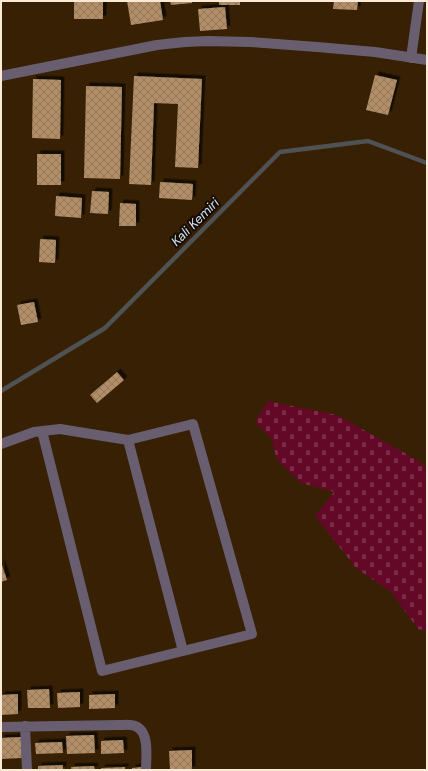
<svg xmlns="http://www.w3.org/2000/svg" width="428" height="771" font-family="'DM Sans',sans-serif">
<defs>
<pattern id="cemetery-stones" width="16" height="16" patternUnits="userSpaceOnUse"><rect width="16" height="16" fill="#640827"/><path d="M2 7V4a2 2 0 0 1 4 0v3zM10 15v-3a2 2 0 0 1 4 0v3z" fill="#7b2c46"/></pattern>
<pattern id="building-cross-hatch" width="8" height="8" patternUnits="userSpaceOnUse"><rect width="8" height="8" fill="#b18e67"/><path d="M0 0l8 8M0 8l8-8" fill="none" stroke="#93785b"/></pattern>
<filter id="shadow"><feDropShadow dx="3.5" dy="-3.5" stdDeviation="0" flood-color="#0009"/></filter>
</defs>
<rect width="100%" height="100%" fill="#372003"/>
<!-- cemetery -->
<path fill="url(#cemetery-stones)" d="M 268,401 L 337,415 L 419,461 L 427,469 L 427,631 L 418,629 L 391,592 L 356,568 L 315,516 L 334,492 L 301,483 L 277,460 L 271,438 L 255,422 Z"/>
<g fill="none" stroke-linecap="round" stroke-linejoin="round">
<!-- stream -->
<path stroke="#4f5254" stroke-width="4.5" d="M 1,391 L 105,328 L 280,152 L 368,141 L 427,163"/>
</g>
<!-- building -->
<path fill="url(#building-cross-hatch)" filter="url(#shadow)" d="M 74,1 L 103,1 L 103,19 L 74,19 Z
M 127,1 L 160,1 L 163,20 L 131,25 Z
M 170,1 L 192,1 L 192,3 L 171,5 Z
M 219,1 L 240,1 L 240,5 L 219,5 Z
M 334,1 L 358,1 L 357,10 L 333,9 Z
M 225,7 L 227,29 L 200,31 L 198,9 Z
M 375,75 L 397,80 L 388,115 L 366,110 Z
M 134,76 L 202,79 L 198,168 L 175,167 L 178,104 L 154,103 L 151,185 L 129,184 Z
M 33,79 L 61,80 L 60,139 L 32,138 Z
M 86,86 L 122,87 L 120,179 L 84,178 Z
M 37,154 L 61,154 L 61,185 L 37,185 Z
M 160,182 L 193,184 L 192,200 L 159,198 Z
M 92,191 L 109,192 L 108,214 L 90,213 Z
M 56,196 L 82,198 L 81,218 L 55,216 Z
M 120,203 L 136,204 L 136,226 L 119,226 Z
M 40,239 L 56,240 L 55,263 L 39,262 Z
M 34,302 L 38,322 L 21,325 L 17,305 Z
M 117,372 L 124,380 L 97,403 L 90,395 Z
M 1,562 L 7,580 L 1,582 Z
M 49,689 L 50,708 L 28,708 L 27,690 Z
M 80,692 L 80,707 L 58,708 L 57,693 Z
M 18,694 L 18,714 L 1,715 L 1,695 Z
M 115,694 L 115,708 L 89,709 L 89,695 Z
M 94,735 L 95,753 L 67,754 L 66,736 Z
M 21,737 L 22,758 L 1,759 L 1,738 Z
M 123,740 L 124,753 L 101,754 L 101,741 Z
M 62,742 L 63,753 L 36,754 L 35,743 Z
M 192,750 L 192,770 L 170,770 L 169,751 Z
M 63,765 L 63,770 L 38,770 L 38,766 Z
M 94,766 L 95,770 L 71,770 L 71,767 Z
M 125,767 L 125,770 L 102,770 L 101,768 Z
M 141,767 L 141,770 L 132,770 L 132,768 Z"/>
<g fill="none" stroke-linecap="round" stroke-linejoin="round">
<!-- street -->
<path stroke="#685e70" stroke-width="10" d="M 411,58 L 419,1
M 1,76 L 157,45 L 185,42 L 207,41 L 251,42 L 317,47 L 375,52 L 427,60
M 128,440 L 183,651
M 1,444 L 34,432 L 60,429 L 128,440 L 193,424 L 252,634 L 102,671 L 42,431
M 25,726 L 27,770
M 1,727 L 119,725 C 124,725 131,724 135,726 C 150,731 146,758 146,770"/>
</g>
<g text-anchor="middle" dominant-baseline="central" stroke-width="4" stroke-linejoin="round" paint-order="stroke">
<!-- water labels -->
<g font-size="13" font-style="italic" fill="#d0e5fa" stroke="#180c01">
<text transform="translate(195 222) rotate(-45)">Kali Kemiri</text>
</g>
</g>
<!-- border -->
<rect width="428" height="771" fill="none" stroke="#fdead6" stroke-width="4"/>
</svg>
